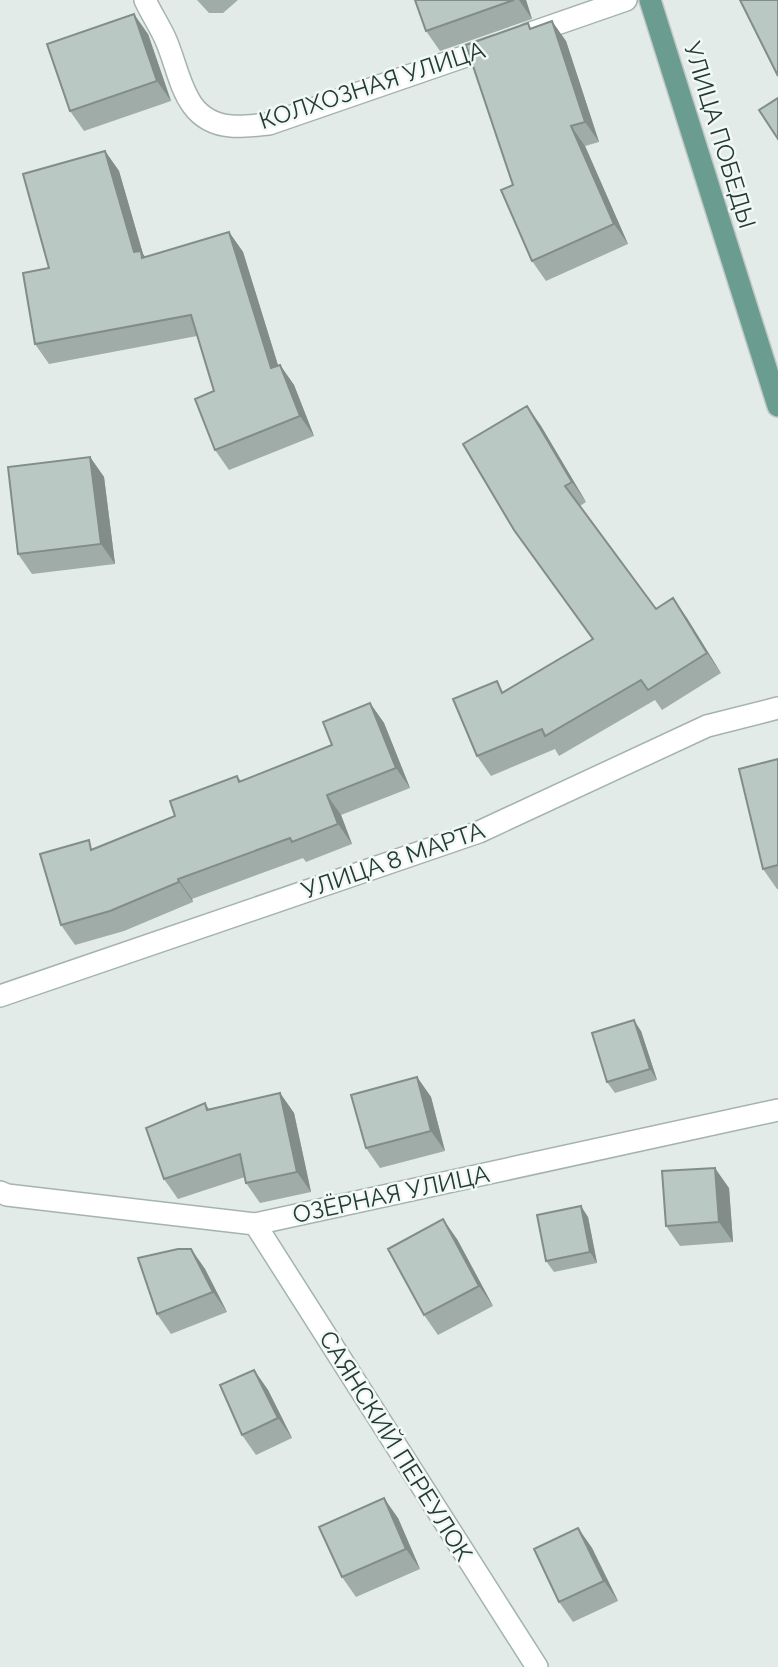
<svg xmlns="http://www.w3.org/2000/svg" width="778" height="1667" font-family="Raleway,sans-serif">
<rect width="100%" height="100%" fill="#e2ebe7"/>
<g fill="none" stroke-linecap="round" stroke-linejoin="round">
<!-- minor casing -->
<g stroke="#a5b3ae" stroke-width="24">
<path id="minor" d="M 145,0 C 151,13 159,25 165,38 C 181,73 182,122 231,126 C 243,127 257,125 269,124 L 495,46
M 528,34 L 626,0
M 0,996 L 479,832 L 707,726 L 778,708
M 0,1192 L 7,1195 L 255,1224 L 778,1110
M 255,1224 L 537,1667"/>
</g>
<!-- major casing -->
<g stroke="#c1c8c6" stroke-width="24">
<path id="major" d="M 650,0 L 778,406"/>
</g>
<!-- minor -->
<use href="#minor" stroke="#fff" stroke-width="21"/>
<!-- major -->
<use href="#major" stroke="#6a9d8f" stroke-width="21"/>
</g>
<!-- wall -->
<path fill="#a0aca8" d="M 197,0 L 238,0 L 223,13 L 209,13 Z
M 415,0 L 526,0 L 532,19 L 440,51 L 426,31 Z
M 531,28 L 566,41 L 599,142 L 585,146 L 628,244 L 546,281 L 532,261 L 513,185 Z
M 148,34 L 171,101 L 84,131 L 70,111 Z
M 105,151 L 119,171 L 143,254 L 145,257 L 229,232 L 243,252 L 278,365 L 280,365 L 294,385 L 314,436 L 229,470 L 215,450 L 214,391 L 197,336 L 49,364 L 35,344 L 49,268 Z
M 527,406 L 541,426 L 586,502 L 580,506 L 656,609 L 673,598 L 721,673 L 662,710 L 655,700 L 559,756 L 555,749 L 491,776 L 477,756 L 504,691 L 593,640 Z
M 90,457 L 104,477 L 115,564 L 32,574 L 18,554 Z
M 370,703 L 384,723 L 410,788 L 341,815 L 352,844 L 306,862 L 303,858 L 192,899 L 193,902 L 124,931 L 75,945 L 61,925 L 95,848 L 175,816 L 237,776 L 241,781 L 332,745 Z
M 778,759 L 778,889 L 777,889 L 763,869 Z
M 641,1031 L 657,1080 L 615,1093 L 607,1082 Z
M 417,1077 L 431,1097 L 445,1151 L 380,1168 L 366,1148 Z
M 280,1093 L 294,1113 L 311,1192 L 260,1203 L 246,1183 L 245,1177 L 178,1199 L 164,1179 L 205,1103 L 209,1109 Z
M 729,1188 L 733,1242 L 680,1246 L 666,1226 Z
M 588,1217 L 597,1263 L 554,1272 L 546,1261 Z
M 457,1239 L 493,1306 L 438,1335 L 424,1315 Z
M 191,1249 L 205,1269 L 227,1312 L 171,1334 L 157,1314 Z
M 254,1370 L 268,1390 L 292,1438 L 256,1455 L 242,1435 Z
M 398,1518 L 420,1569 L 356,1597 L 342,1577 Z
M 578,1528 L 592,1548 L 618,1601 L 573,1622 L 559,1602 Z"/>
<!-- shaded-wall -->
<path fill="#828c88" d="M 519,0 L 526,0 L 532,19 Z
M 134,14 L 148,34 L 171,101 L 157,81 Z
M 552,21 L 566,41 L 599,142 L 585,122 Z
M 571,126 L 585,146 L 628,244 L 614,224 Z
M 105,151 L 119,171 L 143,254 L 155,271 L 134,252 Z
M 229,232 L 243,252 L 285,388 L 271,368 Z
M 280,365 L 294,385 L 314,436 L 300,416 Z
M 527,406 L 541,426 L 586,502 L 572,482 Z
M 90,457 L 104,477 L 115,564 L 101,544 Z
M 673,598 L 687,618 L 721,673 L 707,653 Z
M 370,703 L 384,723 L 410,788 L 396,768 Z
M 327,795 L 341,815 L 352,844 L 338,824 Z
M 178,879 L 192,899 L 193,902 L 179,882 Z
M 634,1020 L 641,1031 L 657,1080 L 650,1069 Z
M 417,1077 L 431,1097 L 445,1151 L 431,1131 Z
M 280,1093 L 294,1113 L 311,1192 L 297,1172 Z
M 715,1168 L 729,1188 L 733,1242 L 719,1222 Z
M 581,1206 L 588,1217 L 597,1263 L 590,1252 Z
M 443,1219 L 457,1239 L 493,1306 L 479,1286 Z
M 191,1249 L 205,1269 L 227,1312 L 213,1292 Z
M 254,1370 L 268,1390 L 292,1438 L 278,1418 Z
M 384,1498 L 398,1518 L 420,1569 L 406,1549 Z
M 578,1528 L 592,1548 L 618,1601 L 604,1581 Z"/>
<!-- building -->
<path fill="#bac8c3" stroke="#828c88" stroke-width="2" d="M 415,0 L 514,0 L 426,31 Z
M 740,0 L 778,0 L 778,76 Z
M 134,14 L 157,81 L 70,111 L 47,44 Z
M 552,21 L 585,122 L 571,126 L 614,224 L 532,261 L 501,190 L 513,185 L 466,45 L 528,23 L 530,29 Z
M 778,98 L 778,139 L 759,110 Z
M 105,151 L 134,252 L 141,251 L 142,258 L 229,232 L 271,368 L 280,365 L 300,416 L 215,450 L 195,399 L 214,391 L 191,315 L 35,344 L 23,273 L 49,268 L 23,174 Z
M 527,406 L 572,482 L 565,486 L 656,609 L 673,598 L 707,653 L 648,690 L 641,680 L 545,736 L 542,729 L 477,756 L 453,699 L 497,681 L 502,693 L 593,639 L 514,530 L 463,444 Z
M 90,457 L 101,544 L 18,554 L 8,467 Z
M 370,703 L 396,768 L 327,795 L 338,824 L 292,842 L 290,838 L 178,879 L 179,882 L 110,911 L 61,925 L 40,854 L 89,840 L 91,850 L 175,816 L 170,801 L 237,776 L 239,782 L 332,745 L 323,722 Z
M 778,759 L 778,865 L 763,869 L 739,769 Z
M 634,1020 L 650,1069 L 607,1082 L 592,1033 Z
M 417,1077 L 431,1131 L 366,1148 L 351,1095 Z
M 280,1093 L 297,1172 L 246,1183 L 240,1154 L 164,1179 L 146,1128 L 205,1103 L 207,1110 Z
M 715,1168 L 719,1222 L 666,1226 L 662,1171 Z
M 581,1206 L 590,1252 L 546,1261 L 537,1215 Z
M 443,1219 L 479,1286 L 424,1315 L 388,1249 Z
M 178,1249 L 191,1249 L 213,1292 L 157,1314 L 138,1258 Z
M 254,1370 L 278,1418 L 242,1435 L 220,1385 Z
M 384,1498 L 406,1549 L 342,1577 L 319,1527 Z
M 578,1528 L 604,1581 L 559,1602 L 534,1549 Z"/>
<g text-anchor="middle" dominant-baseline="central" stroke-width="5" stroke-linejoin="round" paint-order="stroke">
<!-- street labels -->
<g font-size="24" fill="#233b34" stroke="#f2f8f5">
<text transform="translate(372 85) rotate(-18)">КОЛХОЗНАЯ УЛИЦА</text>
<text transform="translate(720 135) rotate(73)">УЛИЦА ПОБЕДЫ</text>
<text transform="translate(393 860) rotate(-19)">УЛИЦА 8 МАРТА</text>
<text transform="translate(391 1194) rotate(-12)">ОЗЁРНАЯ УЛИЦА</text>
<text transform="translate(396 1446) rotate(58)">САЯНСКИЙ ПЕРЕУЛОК</text>
</g>
</g>
</svg>
